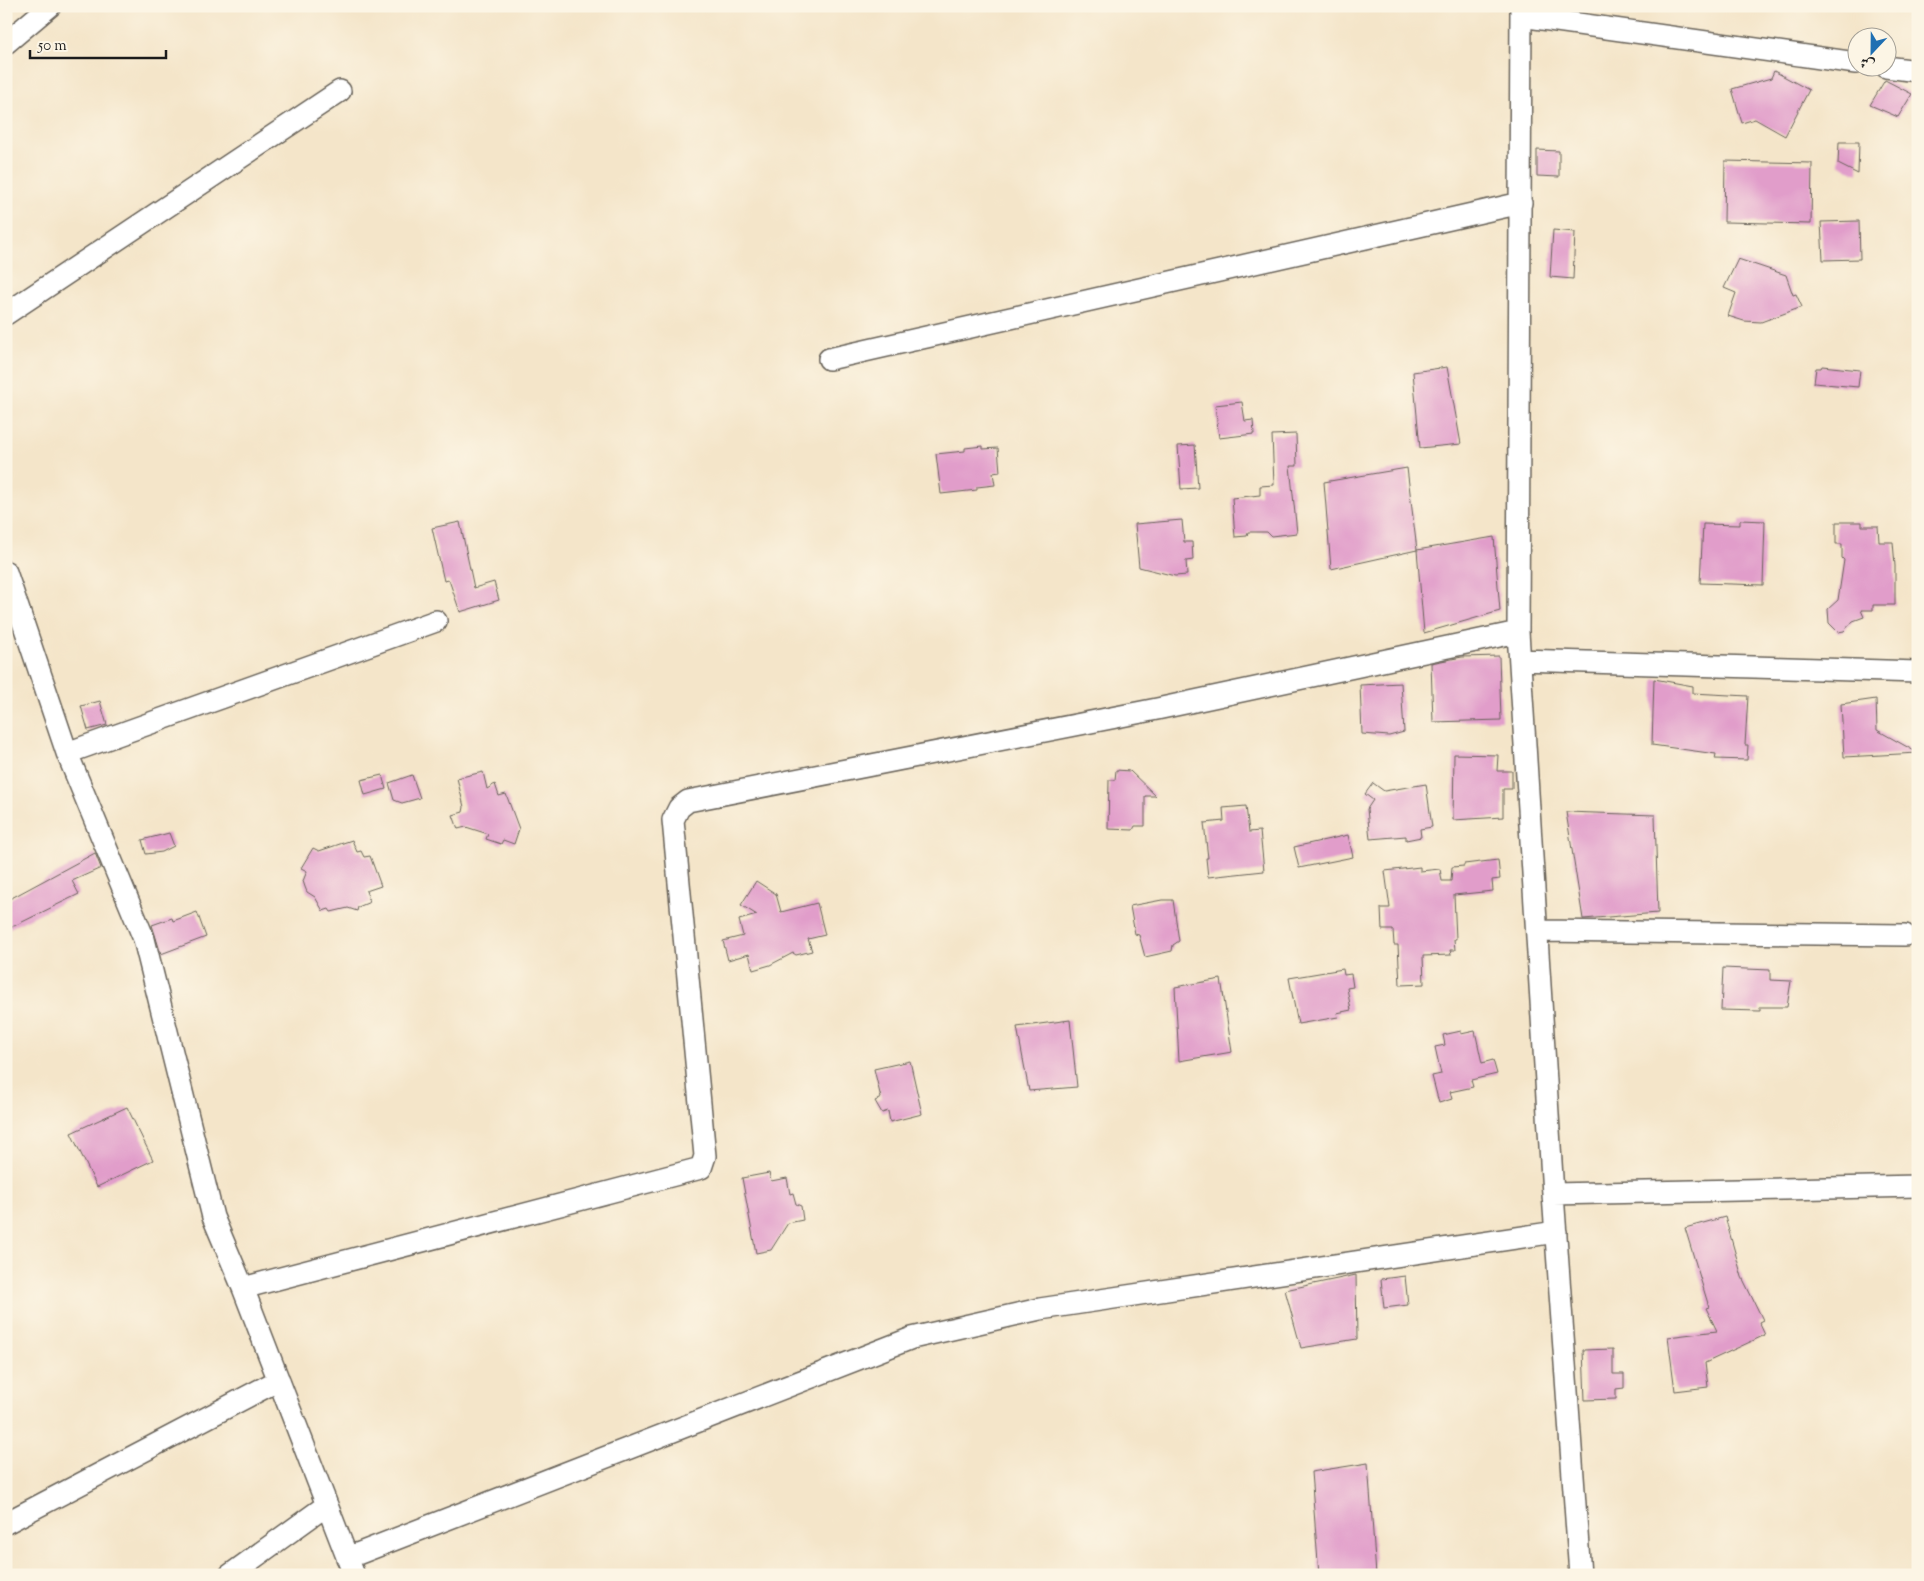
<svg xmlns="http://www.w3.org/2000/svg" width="1924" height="1581" font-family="'Sorts Mill Goudy',Amiri,serif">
<rect width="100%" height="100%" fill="#fcf5e5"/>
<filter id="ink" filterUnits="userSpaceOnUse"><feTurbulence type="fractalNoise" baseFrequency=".02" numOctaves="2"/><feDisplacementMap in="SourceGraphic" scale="10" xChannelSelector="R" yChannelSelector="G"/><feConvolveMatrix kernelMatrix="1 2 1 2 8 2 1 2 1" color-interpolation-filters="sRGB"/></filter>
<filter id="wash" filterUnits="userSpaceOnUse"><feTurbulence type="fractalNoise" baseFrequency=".0096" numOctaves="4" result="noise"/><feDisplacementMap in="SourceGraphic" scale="20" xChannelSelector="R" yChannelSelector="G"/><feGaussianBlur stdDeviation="1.12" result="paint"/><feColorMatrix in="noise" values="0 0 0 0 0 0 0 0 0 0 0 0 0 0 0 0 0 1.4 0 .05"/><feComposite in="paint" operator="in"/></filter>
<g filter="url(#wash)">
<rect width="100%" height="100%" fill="#f4e5c9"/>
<g id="blocks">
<!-- building -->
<path fill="#e19dca" d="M 1774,71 L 1809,90 L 1785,136 L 1755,119 L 1742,123 L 1732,89 L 1771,78 Z
M 1885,80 L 1912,94 L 1898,117 L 1870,105 Z
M 1839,142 L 1859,142 L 1858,174 L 1838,164 Z
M 1537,150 L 1559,151 L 1559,177 L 1537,176 Z
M 1725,161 L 1812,163 L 1811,224 L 1724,222 Z
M 1859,221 L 1860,259 L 1823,260 L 1821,222 Z
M 1553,230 L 1575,232 L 1573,279 L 1550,277 Z
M 1738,259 L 1786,275 L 1793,295 L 1796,294 L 1802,307 L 1761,322 L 1744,321 L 1728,316 L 1736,293 L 1724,288 Z
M 1822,366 L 1860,370 L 1858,387 L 1814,383 L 1816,368 L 1821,368 Z
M 1447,367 L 1461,444 L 1420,448 L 1413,372 Z
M 1242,402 L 1245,421 L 1253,420 L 1254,434 L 1219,438 L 1215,405 Z
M 1296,434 L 1297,466 L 1290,466 L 1297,533 L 1271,536 L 1267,532 L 1248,532 L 1247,536 L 1235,537 L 1232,498 L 1260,495 L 1260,486 L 1274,485 L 1272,435 Z
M 1195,445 L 1198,488 L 1181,489 L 1178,446 Z
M 983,446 L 983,449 L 998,448 L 1000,472 L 993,473 L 995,485 L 977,487 L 977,490 L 941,494 L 936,454 L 965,451 L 965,448 Z
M 1407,468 L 1417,550 L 1331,569 L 1324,482 Z
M 1182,520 L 1184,542 L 1192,542 L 1193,560 L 1186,561 L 1187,575 L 1175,576 L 1139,567 L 1135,524 Z
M 1740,520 L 1765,521 L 1763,585 L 1700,583 L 1703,524 L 1740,525 Z
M 460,522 L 474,588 L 494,582 L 499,600 L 460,612 L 449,580 L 444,581 L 432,528 Z
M 1836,522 L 1862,522 L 1862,526 L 1878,526 L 1879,542 L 1893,542 L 1895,566 L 1895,605 L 1873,605 L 1873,610 L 1861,610 L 1864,617 L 1853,621 L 1844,631 L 1838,632 L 1829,623 L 1828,609 L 1838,600 L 1844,560 L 1842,558 L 1842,544 L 1836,544 Z
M 1494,537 L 1500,611 L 1424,633 L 1417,550 Z
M 1499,656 L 1501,720 L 1433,722 L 1431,663 L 1462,657 Z
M 1654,679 L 1693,686 L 1693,693 L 1748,696 L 1745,745 L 1748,745 L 1747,760 L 1715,759 L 1716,754 L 1652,745 Z
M 1401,683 L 1404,732 L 1389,736 L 1362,734 L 1360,685 Z
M 1876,699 L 1877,730 L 1918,753 L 1844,757 L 1841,704 Z
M 100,701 L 107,725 L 88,730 L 81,706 Z
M 1454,754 L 1498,755 L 1497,771 L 1512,771 L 1512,789 L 1503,789 L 1503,817 L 1453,820 Z
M 1116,770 L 1130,771 L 1156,796 L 1145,796 L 1145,826 L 1135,826 L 1133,830 L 1108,829 L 1109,780 L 1115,780 Z
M 483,772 L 487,789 L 495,784 L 499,796 L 506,794 L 519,829 L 514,844 L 503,840 L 501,844 L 486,839 L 488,834 L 466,827 L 458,829 L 453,815 L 463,812 L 464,807 L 457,778 Z
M 382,775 L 386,789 L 365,795 L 361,780 Z
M 412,775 L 420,798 L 402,803 L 394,800 L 389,783 Z
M 1373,783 L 1384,791 L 1426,784 L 1432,827 L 1420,829 L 1421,837 L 1406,840 L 1406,836 L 1370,839 L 1367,809 L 1373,800 L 1365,794 Z
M 1246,806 L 1249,832 L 1260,831 L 1264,871 L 1208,877 L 1206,858 L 1208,858 L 1204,823 L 1224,821 L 1223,808 Z
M 1566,812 L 1655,815 L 1658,913 L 1583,919 Z
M 169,833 L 174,846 L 162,852 L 146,854 L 142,840 Z
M 1348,835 L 1353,857 L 1299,868 L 1294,847 Z
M 352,840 L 357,852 L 361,851 L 364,857 L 370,856 L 381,886 L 366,891 L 370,902 L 358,907 L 357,911 L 348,908 L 331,912 L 329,909 L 323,911 L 315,897 L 307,892 L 305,887 L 303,881 L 307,871 L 301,868 L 313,848 L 319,851 Z
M 95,853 L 101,868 L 72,881 L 79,894 L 6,930 L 6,901 Z
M 1498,860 L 1500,879 L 1492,880 L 1493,891 L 1454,895 L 1456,939 L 1454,939 L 1455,950 L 1450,950 L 1451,955 L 1423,956 L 1424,984 L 1400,985 L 1398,945 L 1394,945 L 1393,930 L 1382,930 L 1381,908 L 1390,908 L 1385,871 L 1420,867 L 1420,871 L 1440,869 L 1442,881 L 1451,881 L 1452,867 L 1464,866 L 1464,864 Z
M 756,881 L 776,894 L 781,912 L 817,903 L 825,935 L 808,939 L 812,951 L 796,955 L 793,953 L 770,965 L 753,970 L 749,954 L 728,960 L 723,941 L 743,936 L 739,920 L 757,915 L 741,905 Z
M 1162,900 L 1173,900 L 1179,941 L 1173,945 L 1172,951 L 1145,957 L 1139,935 L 1135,934 L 1130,906 Z
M 197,912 L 206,937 L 161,954 L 152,925 L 172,918 L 173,921 Z
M 1723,968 L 1770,970 L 1770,980 L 1791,981 L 1787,1007 L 1760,1007 L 1760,1011 L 1721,1010 Z
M 1343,969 L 1344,975 L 1351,974 L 1353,987 L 1347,988 L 1351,1010 L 1337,1013 L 1338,1017 L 1298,1024 L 1289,978 Z
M 1221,979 L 1232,1052 L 1179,1061 L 1175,987 Z
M 1070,1020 L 1077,1087 L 1029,1091 L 1017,1027 Z
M 1461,1031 L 1461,1034 L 1475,1031 L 1482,1063 L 1493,1060 L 1497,1074 L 1471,1080 L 1473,1087 L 1450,1092 L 1452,1099 L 1439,1103 L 1432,1076 L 1441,1074 L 1435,1047 L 1445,1045 L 1443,1035 Z
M 910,1061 L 922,1114 L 890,1122 L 888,1111 L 882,1113 L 875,1101 L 881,1098 L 874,1069 Z
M 127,1107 L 153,1160 L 97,1187 L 71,1133 Z
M 769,1173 L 771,1181 L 787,1178 L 790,1194 L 793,1193 L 796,1204 L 801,1206 L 803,1220 L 788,1223 L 771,1250 L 756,1253 L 742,1178 Z
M 1725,1217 L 1742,1277 L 1763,1320 L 1759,1322 L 1765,1335 L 1705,1363 L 1708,1387 L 1675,1391 L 1668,1337 L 1717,1331 L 1706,1308 L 1709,1307 L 1685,1228 Z
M 1356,1275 L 1357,1339 L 1301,1348 L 1285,1290 Z
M 1405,1276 L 1408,1305 L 1384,1308 L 1381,1279 Z
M 1613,1349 L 1613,1374 L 1624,1374 L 1624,1388 L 1616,1389 L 1616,1399 L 1585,1400 L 1583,1350 Z
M 1368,1463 L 1376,1575 L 1319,1575 L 1311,1472 Z"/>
</g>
</g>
<g filter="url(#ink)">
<use href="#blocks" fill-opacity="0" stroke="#686259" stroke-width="1"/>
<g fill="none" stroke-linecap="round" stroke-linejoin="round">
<!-- minor casing -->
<g stroke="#686259" stroke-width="24">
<path id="minor" d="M 1521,6 L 1518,632 L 1553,1194 L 1580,1575
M 1521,16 L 1856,63
M 6,43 L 50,6
M 1886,67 L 1918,71
M 6,314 L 340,91
M 829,359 L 1521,203
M 6,572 L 67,753 L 144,939 L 213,1217 L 243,1288 L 354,1575
M 1520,660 L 1918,672
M 67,753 L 436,621
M 1537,931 L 1905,935
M 1553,1194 L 1918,1186
M 243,1288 L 701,1168 L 705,1156 L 673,820 L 679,808 L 688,801 L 1157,709 L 1518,632
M 6,1523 L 279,1380
M 347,1558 L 912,1338 L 1040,1309 L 1556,1232
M 230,1575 L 327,1505"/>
</g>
<!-- minor -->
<use href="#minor" stroke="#fff" stroke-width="21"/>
</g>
</g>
<!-- margin -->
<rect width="1924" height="1581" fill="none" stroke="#fcf5e5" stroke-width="25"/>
<!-- north arrow -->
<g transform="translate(1872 52) rotate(202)"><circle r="24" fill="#fcf5e5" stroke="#a29e95"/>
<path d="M0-4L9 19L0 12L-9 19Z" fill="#1f6fb2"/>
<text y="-8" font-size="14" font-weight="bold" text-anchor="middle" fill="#1c1c1c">ش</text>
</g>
<!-- scale -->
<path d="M30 50v8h136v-8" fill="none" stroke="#1c1c1c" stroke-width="2.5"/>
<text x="38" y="50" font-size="15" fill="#1c1c1c" stroke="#fcf5e5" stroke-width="4" paint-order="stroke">50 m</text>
</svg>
